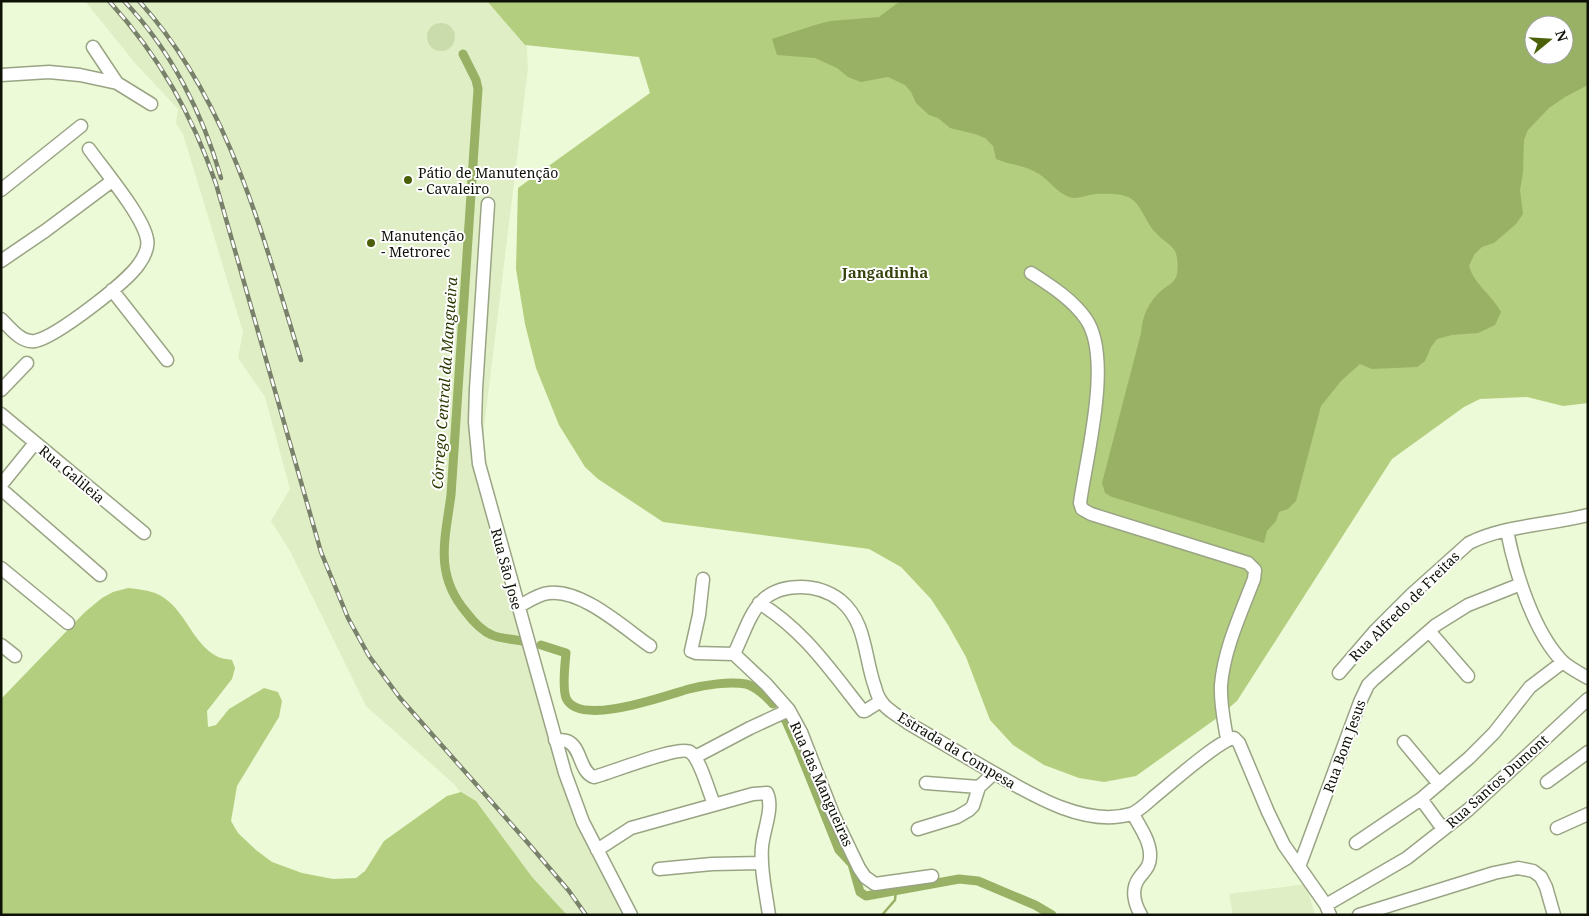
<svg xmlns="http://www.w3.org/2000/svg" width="1589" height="916" font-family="'Noto Serif',serif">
<rect width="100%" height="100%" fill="#edfad7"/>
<!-- built -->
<path fill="#dfeec4" d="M 85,1 L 524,1 L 528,68 L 477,485 L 570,808 L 624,915 L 560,915 L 524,877 L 454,784 L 366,706 L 290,551 L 271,521 L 290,489 L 265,397 L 238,358 L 243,332 L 183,134 L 176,123 L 178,109 L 135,63 Z
M 1306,884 L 1315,915 L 1233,915 L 1229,894 Z"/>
<!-- green -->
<path fill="#cbdcac" d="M427 37a14 14 0 1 1 28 0a14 14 0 1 1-28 0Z"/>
<!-- forest -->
<path fill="#b4ce7f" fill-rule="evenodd" d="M 487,1 L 1588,1 L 1588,403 L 1563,406 L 1527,397 L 1480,399 L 1464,407 L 1392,459 L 1237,701 L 1217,718 L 1136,776 L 1104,782 L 1079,778 L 1044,765 L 1013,745 L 990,720 L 966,657 L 948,625 L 931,599 L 901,567 L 869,549 L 663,522 L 598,479 L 585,467 L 559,425 L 536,368 L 525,324 L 516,269 L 518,188 L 650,93 L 639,57 L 525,45 ZM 1534,25 L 1564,25 L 1564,55 L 1534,55 Z
M 128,588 C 137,589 146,590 155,593 C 183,604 190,639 213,654 C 218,658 226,659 232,660 L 235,668 L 232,679 L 207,711 L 208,727 L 216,725 L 229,709 L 264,688 L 278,692 L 282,701 L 279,717 L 237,786 L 231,821 L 238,833 L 256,850 L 272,862 L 302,873 L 333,879 L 356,878 L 365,871 L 384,841 L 447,796 L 461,792 L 476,801 L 532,877 L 567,915 L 1,915 L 1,699 L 85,612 L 102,598 L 113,592 Z"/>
<!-- water -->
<path fill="#98b164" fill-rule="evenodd" d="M 902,1 L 1588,1 L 1588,85 L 1565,97 L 1549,108 L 1528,130 L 1524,140 L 1523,173 L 1520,190 L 1523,214 L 1516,224 L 1494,243 L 1482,247 L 1474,255 L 1469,266 C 1474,284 1492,295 1501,312 L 1495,325 L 1478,333 L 1452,335 L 1437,339 L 1431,347 L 1425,361 L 1417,367 L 1372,369 L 1360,364 L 1341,381 L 1321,406 L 1296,501 L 1288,509 L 1279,512 L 1276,521 L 1267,531 L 1264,543 L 1112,497 L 1105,493 L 1102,483 L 1141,333 C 1142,316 1149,301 1162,290 C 1168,285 1175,283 1177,274 C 1178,267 1178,258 1175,251 C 1170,243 1162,240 1156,233 C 1145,223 1141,200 1125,196 C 1116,193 1104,194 1095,194 C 1086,195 1077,200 1069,197 C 1056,192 1050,181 1039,174 C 1026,165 1010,165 996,159 L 993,146 L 985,138 L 975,134 L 950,128 L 938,118 L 929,115 L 916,103 L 911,92 L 905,85 L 888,77 L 861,82 L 848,77 L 837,68 L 815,58 L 777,55 L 772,39 L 815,25 L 830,21 L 879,17 L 896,4 ZM 1534,25 L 1564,25 L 1564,55 L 1534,55 Z"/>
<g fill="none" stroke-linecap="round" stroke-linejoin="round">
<!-- stream -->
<path stroke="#98b164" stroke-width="2.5" d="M 882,915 L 895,900 L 896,890"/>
<!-- canal -->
<path stroke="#98b164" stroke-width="9" d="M 463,54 L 476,80 L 478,89 L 451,495 C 445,540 434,574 466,612 C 472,620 482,631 492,635 C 501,639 515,639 526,642
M 541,645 L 566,653 C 565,665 562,687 566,698 C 579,728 667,695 689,689 C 704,685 730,681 746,684 C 755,686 767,697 773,704
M 782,715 L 786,721 L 798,748 L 839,850 L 852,864 L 860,892 L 866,896 L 959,879 L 978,881 L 1035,905 L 1052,915"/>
<!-- minor casing -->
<g stroke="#99a484" stroke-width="15">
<path id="minor" d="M 93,47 L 117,83
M 1,75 L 49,72 L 80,75 L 117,83 L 151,104
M 1,190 L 81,126
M 488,204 L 476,389 L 475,422 L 479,464 L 565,773 L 583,822 L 631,915
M 1,261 L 45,231 L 112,181
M 1031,273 C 1051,286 1072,299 1086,319 C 1113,358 1086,458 1080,503 L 1082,509 L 1091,514 L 1248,563 L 1255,570 L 1254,579 C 1241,613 1224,649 1221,685 C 1220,703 1224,721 1227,739
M 112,290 L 167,360
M 1,319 C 10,328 21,343 35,341 C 56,337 127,282 139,264 C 144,257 149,248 147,239 C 143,216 104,170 89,149
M 1,390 L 27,363
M 1,414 L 144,533
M 1,485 L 35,443
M 1,489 L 100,575
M 1507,531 C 1515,571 1533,631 1562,661 C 1569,668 1580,673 1588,678
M 1,568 L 68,623
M 703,579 L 699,615 L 691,651 L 696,653 L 734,654 L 766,684 L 789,710 L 801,732 L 833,814 L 859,868 L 865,877 L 875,884 L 932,876
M 759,603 C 803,629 831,671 863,711 L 865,711 L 881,701
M 518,607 C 527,602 538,594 549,593 C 582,589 624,628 650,646
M 1429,631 L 1468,676
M 1,645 L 15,656
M 734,654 C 751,619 755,587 801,587 C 816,587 828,591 840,600 C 867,622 864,657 875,687 C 876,691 878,697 881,701 C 886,710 899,716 908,723 C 932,737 956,751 980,765 C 1021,788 1081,829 1131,814 C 1139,811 1148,802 1155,796 C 1169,785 1219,740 1234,738 L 1239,743 L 1268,812 L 1284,845 L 1326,905 L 1330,915
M 1339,673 L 1376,630 L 1411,595 L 1469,543 C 1505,525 1549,525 1588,515
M 555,740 C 559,740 563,740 567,741 C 582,747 579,772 594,777 C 610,773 679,745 690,752 C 700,758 709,793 714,804
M 1404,742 L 1439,784
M 695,757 L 750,728 L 789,710
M 1547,782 L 1588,752
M 926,783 L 979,787
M 1421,799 L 1443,829
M 1133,814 C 1140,827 1151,842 1150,857 C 1150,867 1144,871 1139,878 C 1131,889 1134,903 1141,915
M 1557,828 L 1588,814
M 918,829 L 957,817 L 969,810 L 973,806 L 979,787 L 994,773
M 1356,843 L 1421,799 L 1469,758 L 1494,733 L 1530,687 L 1563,662
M 597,850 L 631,828 L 753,794 L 767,793 C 774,808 763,831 762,847 C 760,869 766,893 769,915
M 1299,867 L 1360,702 L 1368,685 L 1374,679 L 1436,625 L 1468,605 L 1521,584
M 659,869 L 712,864 L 762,863
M 1326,905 L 1407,858 L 1468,810 L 1588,699
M 1359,915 L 1494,873 L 1518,868 L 1533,871 L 1541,877 L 1546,887 L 1554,915"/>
</g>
<!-- minor -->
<use href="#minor" stroke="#fff" stroke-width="12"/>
<!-- rail casing -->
<g stroke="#79816b" stroke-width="4.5">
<path id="rail" d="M 109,1 C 159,56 192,114 216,184 L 321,552 L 348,618 L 369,656 L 400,698 L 528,843 L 569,891 L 586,915
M 124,1 C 171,50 203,114 221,178
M 139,1 C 230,101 262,235 301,360"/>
</g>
<!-- rail -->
<use href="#rail" stroke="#fff" stroke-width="2.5" stroke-dasharray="8" stroke-linecap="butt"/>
</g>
<!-- markers -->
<g fill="#4b6009" stroke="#fff" stroke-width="2">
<circle cx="408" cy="180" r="5"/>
<circle cx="371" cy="243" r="5"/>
</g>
<g text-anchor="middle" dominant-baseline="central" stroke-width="4" stroke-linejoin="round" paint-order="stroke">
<!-- poi labels -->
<g font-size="14" fill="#0d1106" stroke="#fff" text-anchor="start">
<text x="418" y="172">Pátio de Manutenção<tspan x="418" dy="16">- Cavaleiro</tspan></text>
<text x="381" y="235">Manutenção<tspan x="381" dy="16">- Metrorec</tspan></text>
</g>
<!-- street labels -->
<g font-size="14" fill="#0d1106" stroke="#fff">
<text transform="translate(72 474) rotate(40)">Rua Galileia</text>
<text transform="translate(507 569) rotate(75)">Rua São Jose</text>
<text transform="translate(1404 606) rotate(-45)">Rua Alfredo de Freitas</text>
<text transform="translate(1344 746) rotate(-70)">Rua Bom Jesus</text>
<text transform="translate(957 750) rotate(31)">Estrada da Compesa</text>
<text transform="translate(1497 781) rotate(-42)">Rua Santos Dumont</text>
<text transform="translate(822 784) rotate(66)">Rua das Mangueiras</text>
</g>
<!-- neighbourhood labels -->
<g font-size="15" font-weight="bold" fill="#35440c" stroke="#fff">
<text x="885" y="272">Jangadinha</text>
</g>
<!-- water labels -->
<g font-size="15" font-style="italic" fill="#2a3900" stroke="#fff">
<text transform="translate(444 383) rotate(-86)">Córrego Central da Mangueira</text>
</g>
</g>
<!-- border -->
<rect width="1589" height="916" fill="none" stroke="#0d1106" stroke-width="5"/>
<!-- north arrow -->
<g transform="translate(1549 40) rotate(72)"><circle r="24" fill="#ffffff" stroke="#9ea09b"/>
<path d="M0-4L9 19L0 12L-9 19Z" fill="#4b6009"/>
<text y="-8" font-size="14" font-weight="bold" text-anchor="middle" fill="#0d1106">N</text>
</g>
</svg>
